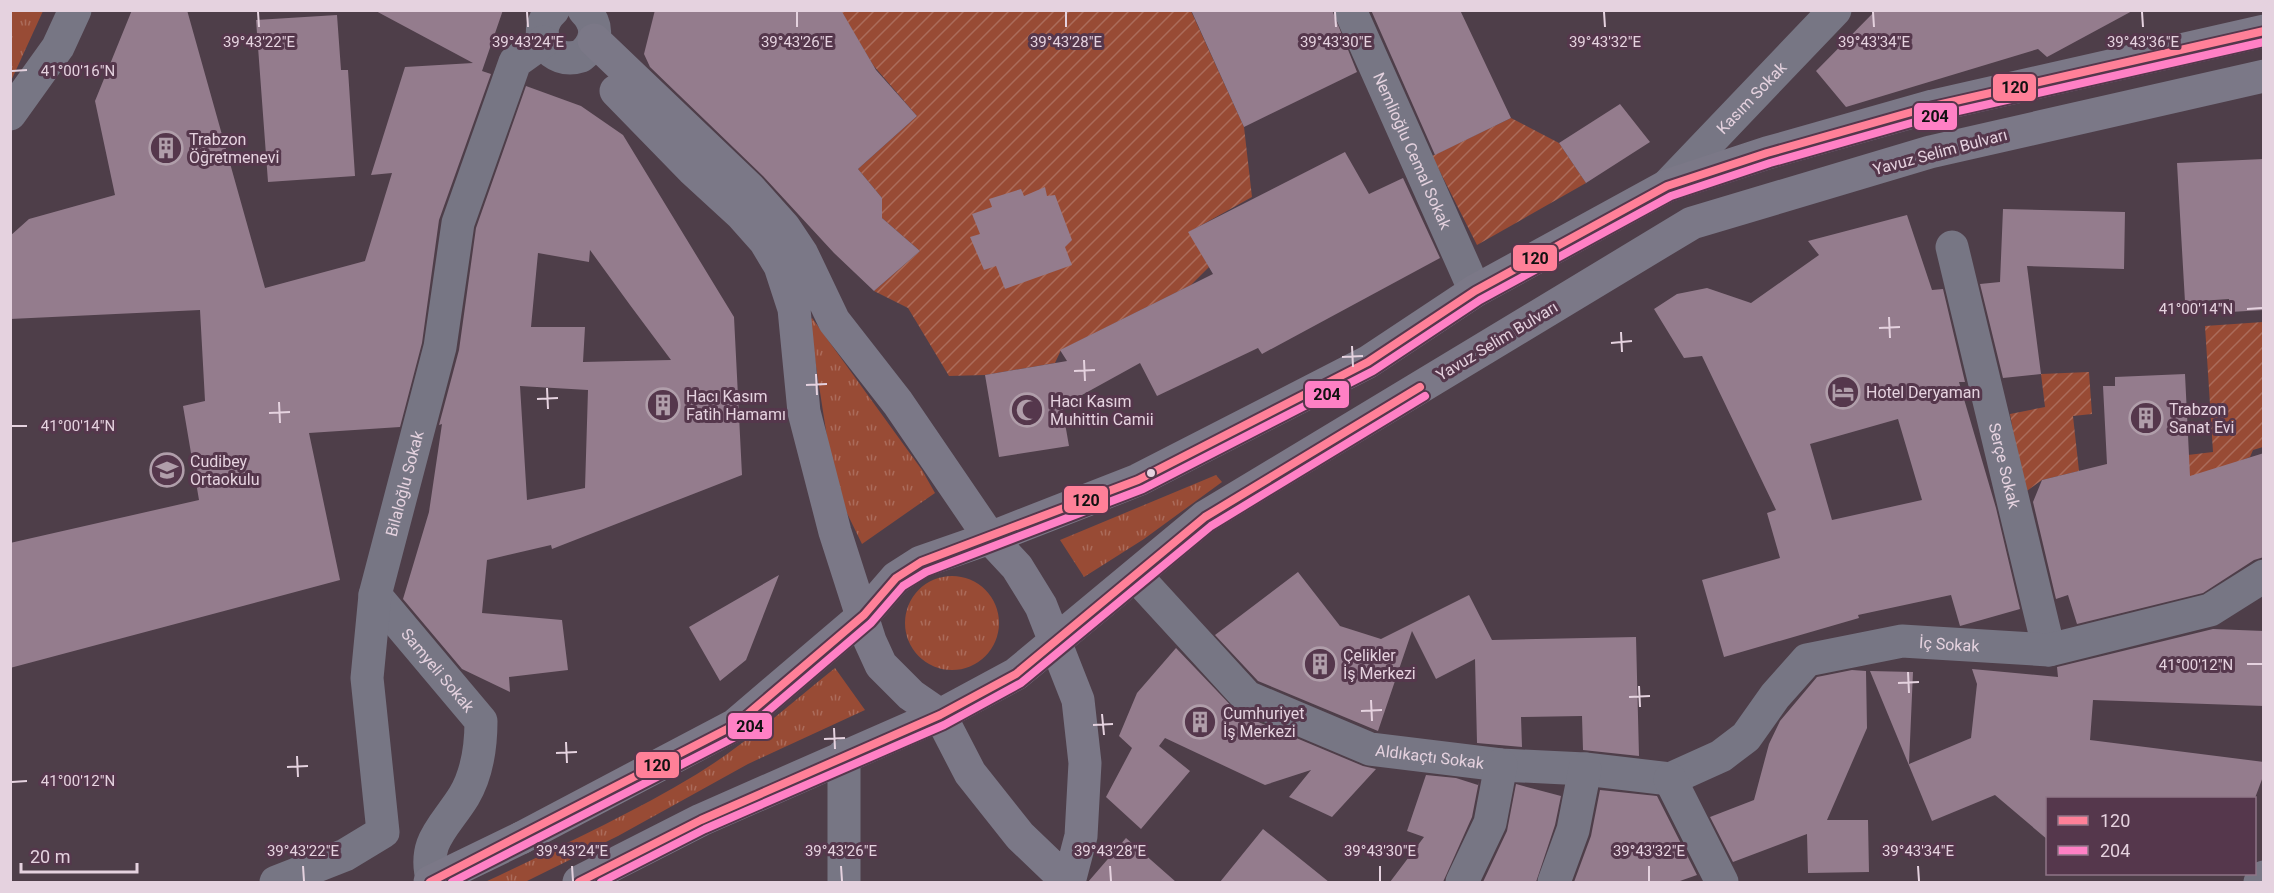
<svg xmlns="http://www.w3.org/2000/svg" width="2274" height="893" font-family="Roboto,sans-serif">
<defs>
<pattern id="grass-tufts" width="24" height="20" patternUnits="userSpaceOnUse" patternTransform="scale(1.5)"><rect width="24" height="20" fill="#984b35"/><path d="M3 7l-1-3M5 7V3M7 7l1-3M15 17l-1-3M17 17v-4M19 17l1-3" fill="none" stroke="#ab6c5b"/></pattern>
<pattern id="garden-furrows" width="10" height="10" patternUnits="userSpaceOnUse" patternTransform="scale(1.5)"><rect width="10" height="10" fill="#984b35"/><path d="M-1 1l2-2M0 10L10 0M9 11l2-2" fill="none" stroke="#ab6c5b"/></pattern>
</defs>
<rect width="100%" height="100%" fill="#4e3e49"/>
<!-- grass -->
<path fill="url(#grass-tufts)" d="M 11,10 L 43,11 L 11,81 L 10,11 Z
M 812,318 L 922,470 L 935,493 L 862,544 L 843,505 L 829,450 L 809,321 Z
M 1216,475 L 1222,482 L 1144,539 L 1084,577 L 1060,540 Z
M905 623a47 47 0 1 1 94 0a47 47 0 1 1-94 0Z
M 835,668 L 865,710 L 748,764 L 618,836 L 525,882 L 485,882 C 557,848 629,815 697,774 C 746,744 790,704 835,668 Z"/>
<!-- garden -->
<path fill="url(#garden-furrows)" d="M 841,11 L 1191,11 L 1244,127 L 1252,197 L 1189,232 L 1209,267 L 1191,285 L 1061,350 L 1055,363 L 985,375 L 949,376 L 908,308 L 874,291 L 920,251 L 882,218 L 882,198 L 858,169 L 917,116 L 873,65 Z
M 1511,118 L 1559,143 L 1586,183 L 1477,245 L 1432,156 Z
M 2263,322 L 2263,447 L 2253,450 L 2250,457 L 2189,482 L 2104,465 L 2213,452 L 2205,326 Z
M 2089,372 L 2092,414 L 2073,416 L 2079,471 L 2042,480 L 2024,493 L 2010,414 L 2045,407 L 2041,374 Z"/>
<!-- building -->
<path fill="#947c8d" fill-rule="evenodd" d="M 132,10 L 187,10 L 265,288 L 365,261 L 392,173 L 371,175 L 405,67 L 473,63 L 374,10 L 503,10 L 482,71 L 491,74 L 439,220 L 422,343 L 400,427 L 309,433 L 340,580 L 10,668 L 10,543 L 199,500 L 183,406 L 205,401 L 200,310 L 10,319 L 10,236 L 29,219 L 115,195 L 95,101 Z
M 655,10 L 841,10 L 876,70 L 917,116 L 858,169 L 882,198 L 882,218 L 920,251 L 874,291 L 834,253 L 763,176 L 650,67 L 644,54 Z
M 1191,10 L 1332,10 L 1357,72 L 1244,127 Z
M 1371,10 L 1460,10 L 1511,118 L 1435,155 Z
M 1876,10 L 2134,10 L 2047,57 L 2038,49 L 1846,107 L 1816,71 Z
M 337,15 L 341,70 L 348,70 L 355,176 L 268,182 L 256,20 Z
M 526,86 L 581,106 L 623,135 L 734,317 L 742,475 L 552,549 L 551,545 L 487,560 L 482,613 L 562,620 L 568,670 L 509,677 L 510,692 L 462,669 L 403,599 L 429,512 L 442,424 L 439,425 L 459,350 L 476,228 ZM 590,250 L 630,305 L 671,360 L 583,362 L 585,327 L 531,327 L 538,253 L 589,262 ZM 520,386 L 588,390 L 585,488 L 527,500 Z
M 1620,104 L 1650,142 L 1586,183 L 1559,143 Z
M 1345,152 L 1369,194 L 1403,178 L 1440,258 L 1262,354 L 1258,348 L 1157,396 L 1140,363 L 1062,406 L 1069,446 L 999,457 L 985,375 L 1067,361 L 1060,350 L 1213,274 L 1188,232 Z
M 2264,159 L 2264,310 L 2230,312 L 2229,299 L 2185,302 L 2177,163 Z
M 1045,187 L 1047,196 L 1055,195 L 1072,240 L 1065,247 L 1072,265 L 1005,289 L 996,266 L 984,270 L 970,237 L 980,234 L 972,214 L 992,207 L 989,199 L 1021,189 L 1024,196 Z
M 2003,209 L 2125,212 L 2124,269 L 2027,266 L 2041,374 L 2003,378 L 1980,284 L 2000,282 Z
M 1907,215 L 1932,290 L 1943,289 L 1965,382 L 1959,382 L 1996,508 L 2020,609 L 1960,626 L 1951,595 L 1858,615 L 1859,618 L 1724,657 L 1702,580 L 1780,558 L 1767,513 L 1776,510 L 1702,356 L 1684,358 L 1654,309 L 1677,294 L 1707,288 L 1751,303 L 1819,255 L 1808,241 ZM 1898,419 L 1922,500 L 1832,520 L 1810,444 Z
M 2185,374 L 2190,476 L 2264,453 L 2264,557 L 2254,560 L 2203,593 L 2077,624 L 2068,595 L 2056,599 L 2033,502 L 2042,480 L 2107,464 L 2103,386 L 2115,386 L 2115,377 Z
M 1298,572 L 1340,626 L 1381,639 L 1469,595 L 1492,640 L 1636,637 L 1639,756 L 1583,750 L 1582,716 L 1521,717 L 1522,747 L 1477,743 L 1475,659 L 1436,679 L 1412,631 L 1378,731 L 1258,681 L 1215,635 Z
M 779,575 L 746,660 L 720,681 L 689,627 Z
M 2213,629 L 2264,631 L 2264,706 L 2093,700 L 2090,740 L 2264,762 L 2264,774 L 2255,798 L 2048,798 L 2048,840 L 1995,795 L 1932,821 L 1870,671 L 1913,672 L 1909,764 L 1971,738 L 1977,684 L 1972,669 L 2058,677 L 2057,667 Z
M 1176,648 L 1239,714 L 1363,766 L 1376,769 L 1332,817 L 1289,797 L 1311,770 L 1265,785 L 1165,738 L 1159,746 L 1190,771 L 1141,829 L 1106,797 L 1132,748 L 1119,736 L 1137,693 Z
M 1852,670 L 1866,671 L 1867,728 L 1827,820 L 1868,820 L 1869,872 L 1808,873 L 1807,834 L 1733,862 L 1710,817 L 1754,800 L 1769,744 L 1780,721 L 1817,677 Z
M 1426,775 L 1456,778 L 1478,785 L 1479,781 L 1472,817 L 1443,882 L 1390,882 L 1424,837 L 1407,831 Z
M 1516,784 L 1561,796 L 1555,825 L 1536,882 L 1483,882 L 1507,831 Z
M 1600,790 L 1657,796 L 1697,875 L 1677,882 L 1574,882 L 1591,836 Z
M 1263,829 L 1329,882 L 1220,882 Z
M 1126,838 L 1176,882 L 1088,882 Z"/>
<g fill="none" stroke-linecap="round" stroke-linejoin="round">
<!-- minor -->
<g stroke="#777684" stroke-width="33">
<path d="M 553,10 C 528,33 551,66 581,56 C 597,43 600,26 584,10"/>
<path id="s1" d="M 1350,10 L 1475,291"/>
<path d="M 10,114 L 58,47 L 75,10"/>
<path id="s2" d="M 1667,186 L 1835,10"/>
<path id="s3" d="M 1952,247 L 2049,650"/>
<path id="s4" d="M 1136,576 L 1247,697 L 1370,749 L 1501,765 L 1585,769 L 1670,779"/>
<path id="s5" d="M 375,595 L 481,721 C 481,746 477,774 464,796 C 445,827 421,842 433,882"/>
<path d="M 844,755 L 844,882"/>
<path id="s6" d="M 1670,779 L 1721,756 L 1746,737 L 1775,696 L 1807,660 L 1902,641 L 2049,650 L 2210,610 L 2264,576"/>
<path d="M 1670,779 L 1722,882"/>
<path id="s7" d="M 276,882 L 345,855 L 383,832 L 367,678 L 375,595 L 440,347 L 458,223 L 515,62 L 543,42"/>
<path d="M 1462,882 L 1490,823 L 1501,765"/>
<path d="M 1554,882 L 1573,830 L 1585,769"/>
</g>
<!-- tertiary -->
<path stroke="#777684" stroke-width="33" d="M 2260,882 L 2264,877"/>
<!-- secondary -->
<path stroke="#7b7887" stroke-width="33" d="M 594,40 L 750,189 L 784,227 L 802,254 L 834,321 L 898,403 L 990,538 L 1017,567 L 1041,606 L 1078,700 L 1085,763 L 1081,836 L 1069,882
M 616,91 L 692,169 L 741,214 L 765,241 L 780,266 L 794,309 L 804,412 L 835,532 L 870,641 L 881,665 L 911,695 L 940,715 L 970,773 L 1020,836 L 1068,882
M 521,838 L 735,725 L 864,615 L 896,578 L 921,562 L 990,538 L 1138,480 L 1368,362 L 1475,291 L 1667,186 L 1767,153 L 1933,106 L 2264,31
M 579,882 L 701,820 L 940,715 L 1016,674 L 1205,517 L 1692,223 L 1930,152 L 2264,76"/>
<!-- secondary-bridge -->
<path stroke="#7b7887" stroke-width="33" d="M 430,882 L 521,838"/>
<!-- bus-1 casing -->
<g stroke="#55374c" stroke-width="12">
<path id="bus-1" d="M 430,882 L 735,725 L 864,615 L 896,578 L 921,562 L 1138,480 L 1368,362 L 1475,291 L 1667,186 L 1767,153 L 1933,106 L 2264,31
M 579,882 L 701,820 L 940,715 L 1016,674 L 1205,517 L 1420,387"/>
</g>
<!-- bus-2 casing -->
<g stroke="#55374c" stroke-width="12">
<path id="bus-2" d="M 452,882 L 741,734 L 871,623 L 903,586 L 926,572 L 1143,489 L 1373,371 L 1480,300 L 1671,196 L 1770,163 L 1936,116 L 2264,42
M 601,882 L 705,829 L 944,725 L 1021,683 L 1211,526 L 1425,396"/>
</g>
<!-- bus-1 -->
<use href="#bus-1" stroke="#ff8098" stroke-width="8"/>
<!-- bus-2 -->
<use href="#bus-2" stroke="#ff80c5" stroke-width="8"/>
</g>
<!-- ticks -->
<path fill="none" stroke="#e5d2df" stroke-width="2" d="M 258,12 L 259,27M 527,12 L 528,27M 797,12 L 797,27M 1066,12 L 1066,27M 1335,12 L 1336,27M 1604,12 L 1605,27M 1873,12 L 1874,27M 2142,12 L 2143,27M 12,71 L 27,70M 2247,309 L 2262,308M 1889,317 L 1890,338M 1879,328 L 1900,327M 1621,332 L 1622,352M 1611,343 L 1632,341M 1352,346 L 1353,367M 1342,357 L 1363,356M 1084,360 L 1085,381M 1074,371 L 1095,370M 816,374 L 817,395M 806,385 L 827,384M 547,388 L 548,409M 537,399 L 558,398M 279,402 L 280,423M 269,413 L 290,412M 12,426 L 27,426M 2247,664 L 2262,664M 1908,672 L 1909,693M 1898,683 L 1919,682M 1639,686 L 1640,707M 1629,697 L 1650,696M 1371,700 L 1372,721M 1361,711 L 1382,710M 1102,714 L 1104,735M 1093,725 L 1113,724M 834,728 L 835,749M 824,739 L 845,738M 566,742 L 567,763M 556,753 L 577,752M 297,756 L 298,777M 287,767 L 308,766M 12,782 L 27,781M 303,866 L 304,881M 572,866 L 573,881M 841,866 L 842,881M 1110,866 L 1111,881M 1380,866 L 1380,881M 1649,866 L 1649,881M 1918,866 L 1919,881"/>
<!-- icons -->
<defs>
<g id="building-ring" transform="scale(1.725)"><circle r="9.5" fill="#55374c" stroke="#b09eaa" stroke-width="1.5"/><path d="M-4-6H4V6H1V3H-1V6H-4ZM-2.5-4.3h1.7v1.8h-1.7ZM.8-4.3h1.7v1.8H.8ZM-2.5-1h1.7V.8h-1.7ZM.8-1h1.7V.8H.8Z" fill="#b09eaa"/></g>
<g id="hotel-ring" transform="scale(1.725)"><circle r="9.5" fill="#55374c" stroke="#b09eaa" stroke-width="1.5"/><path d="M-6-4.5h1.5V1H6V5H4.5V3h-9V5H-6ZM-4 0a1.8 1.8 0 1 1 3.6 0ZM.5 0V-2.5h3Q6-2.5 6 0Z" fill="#b09eaa"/></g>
<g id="mosque-ring" transform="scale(1.725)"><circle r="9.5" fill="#55374c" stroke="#b09eaa" stroke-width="1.5"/><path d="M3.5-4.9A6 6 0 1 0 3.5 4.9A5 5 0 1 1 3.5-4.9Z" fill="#b09eaa"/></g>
<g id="school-ring" transform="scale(1.725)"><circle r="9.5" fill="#55374c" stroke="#b09eaa" stroke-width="1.5"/><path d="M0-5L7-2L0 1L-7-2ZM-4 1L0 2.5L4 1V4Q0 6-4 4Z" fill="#b09eaa"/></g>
</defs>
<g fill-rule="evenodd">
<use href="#building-ring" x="166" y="148"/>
<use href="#hotel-ring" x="1843" y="392"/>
<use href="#building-ring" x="663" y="405"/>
<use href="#mosque-ring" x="1027" y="410"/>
<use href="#building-ring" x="2146" y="418"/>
<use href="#school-ring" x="167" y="470"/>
<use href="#building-ring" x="1320" y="664"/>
<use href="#building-ring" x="1200" y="722"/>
</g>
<!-- markers -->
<circle fill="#e5d2df" stroke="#55374c" stroke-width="2" cx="1151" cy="473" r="5"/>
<g text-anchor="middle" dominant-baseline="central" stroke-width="6" stroke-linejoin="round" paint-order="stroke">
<!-- street labels -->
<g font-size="16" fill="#e5d2df" stroke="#55374c">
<text stroke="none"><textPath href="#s2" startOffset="122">Kasım Sokak</textPath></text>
<text stroke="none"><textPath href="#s1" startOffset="154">Nemlioğlu Cemal Sokak</textPath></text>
<text transform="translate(1940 152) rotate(-15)">Yavuz Selim Bulvarı</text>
<text transform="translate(1497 341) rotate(-31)">Yavuz Selim Bulvarı</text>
<text stroke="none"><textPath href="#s3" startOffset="225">Serçe Sokak</textPath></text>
<text stroke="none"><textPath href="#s7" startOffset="472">Bilaloğlu Sokak</textPath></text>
<text stroke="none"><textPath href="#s6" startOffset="330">İç Sokak</textPath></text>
<text stroke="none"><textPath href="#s5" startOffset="98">Samyeli Sokak</textPath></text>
<text stroke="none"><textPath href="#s4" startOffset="358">Aldıkaçtı Sokak</textPath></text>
</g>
<!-- poi labels -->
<g font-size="16" fill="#e5d2df" stroke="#55374c" text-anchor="start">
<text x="189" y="139">Trabzon<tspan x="189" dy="18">Öğretmenevi</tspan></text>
<text x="1866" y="392">Hotel Deryaman</text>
<text x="686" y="396">Hacı Kasım<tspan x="686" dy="18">Fatih Hamamı</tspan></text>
<text x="1050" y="401">Hacı Kasım<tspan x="1050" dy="18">Muhittin Camii</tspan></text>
<text x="2169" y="409">Trabzon<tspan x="2169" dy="18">Sanat Evi</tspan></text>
<text x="190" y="461">Cudibey<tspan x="190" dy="18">Ortaokulu</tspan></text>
<text x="1343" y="655">Çelikler<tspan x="1343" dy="18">İş Merkezi</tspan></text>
<text x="1223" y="713">Cumhuriyet<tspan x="1223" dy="18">İş Merkezi</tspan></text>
</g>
</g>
<g font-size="15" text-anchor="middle" fill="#e5d2df" stroke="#55374c" stroke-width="6" stroke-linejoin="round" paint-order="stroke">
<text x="259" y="47">39°43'22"E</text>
<text x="528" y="47">39°43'24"E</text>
<text x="797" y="47">39°43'26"E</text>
<text x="1066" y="47">39°43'28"E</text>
<text x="1336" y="47">39°43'30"E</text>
<text x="1605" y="47">39°43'32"E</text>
<text x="1874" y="47">39°43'34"E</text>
<text x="2143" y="47">39°43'36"E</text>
<text x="78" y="76">41°00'16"N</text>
<text x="2196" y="314">41°00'14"N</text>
<text x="78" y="431">41°00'14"N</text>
<text x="2196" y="670">41°00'12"N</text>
<text x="78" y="786">41°00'12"N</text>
<text x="303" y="856">39°43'22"E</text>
<text x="572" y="856">39°43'24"E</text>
<text x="841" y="856">39°43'26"E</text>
<text x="1110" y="856">39°43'28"E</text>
<text x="1380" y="856">39°43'30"E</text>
<text x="1649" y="856">39°43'32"E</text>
<text x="1918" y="856">39°43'34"E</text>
</g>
<g stroke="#55374c" stroke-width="2">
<rect x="1992" y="73" width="45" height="29" rx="6" fill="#ff8098"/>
<rect x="1913" y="102" width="45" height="29" rx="6" fill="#ff80c5"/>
<rect x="1512" y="244" width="46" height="28" rx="6" fill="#ff8098"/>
<rect x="1304" y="380" width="46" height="29" rx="6" fill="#ff80c5"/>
<rect x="1063" y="485" width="46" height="29" rx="6" fill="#ff8098"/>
<rect x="727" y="712" width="46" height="28" rx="6" fill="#ff80c5"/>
<rect x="635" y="751" width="45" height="28" rx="6" fill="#ff8098"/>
</g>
<g font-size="16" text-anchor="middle" font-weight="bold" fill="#111">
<text x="2015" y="93">120</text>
<text x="1935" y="122">204</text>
<text x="1535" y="264">120</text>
<text x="1327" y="400">204</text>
<text x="1086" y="506">120</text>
<text x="750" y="732">204</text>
<text x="657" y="771">120</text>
</g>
<!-- border -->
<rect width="2274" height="893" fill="none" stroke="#e5d2df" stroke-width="24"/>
<!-- legend -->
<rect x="2046" y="797" width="210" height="78" fill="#55374c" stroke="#8f7587" stroke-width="1.5"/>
<rect x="2058" y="816" width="30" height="9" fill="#ff8098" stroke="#8f7587" stroke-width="1.5"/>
<text x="2100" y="827" font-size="18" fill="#e5d2df">120</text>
<rect x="2058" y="846" width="30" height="9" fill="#ff80c5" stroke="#8f7587" stroke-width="1.5"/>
<text x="2100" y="857" font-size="18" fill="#e5d2df">204</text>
<!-- scale -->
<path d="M21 863v9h116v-9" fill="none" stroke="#e5d2df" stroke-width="3"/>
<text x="30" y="863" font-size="18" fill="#e5d2df" stroke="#55374c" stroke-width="4.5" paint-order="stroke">20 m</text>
</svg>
